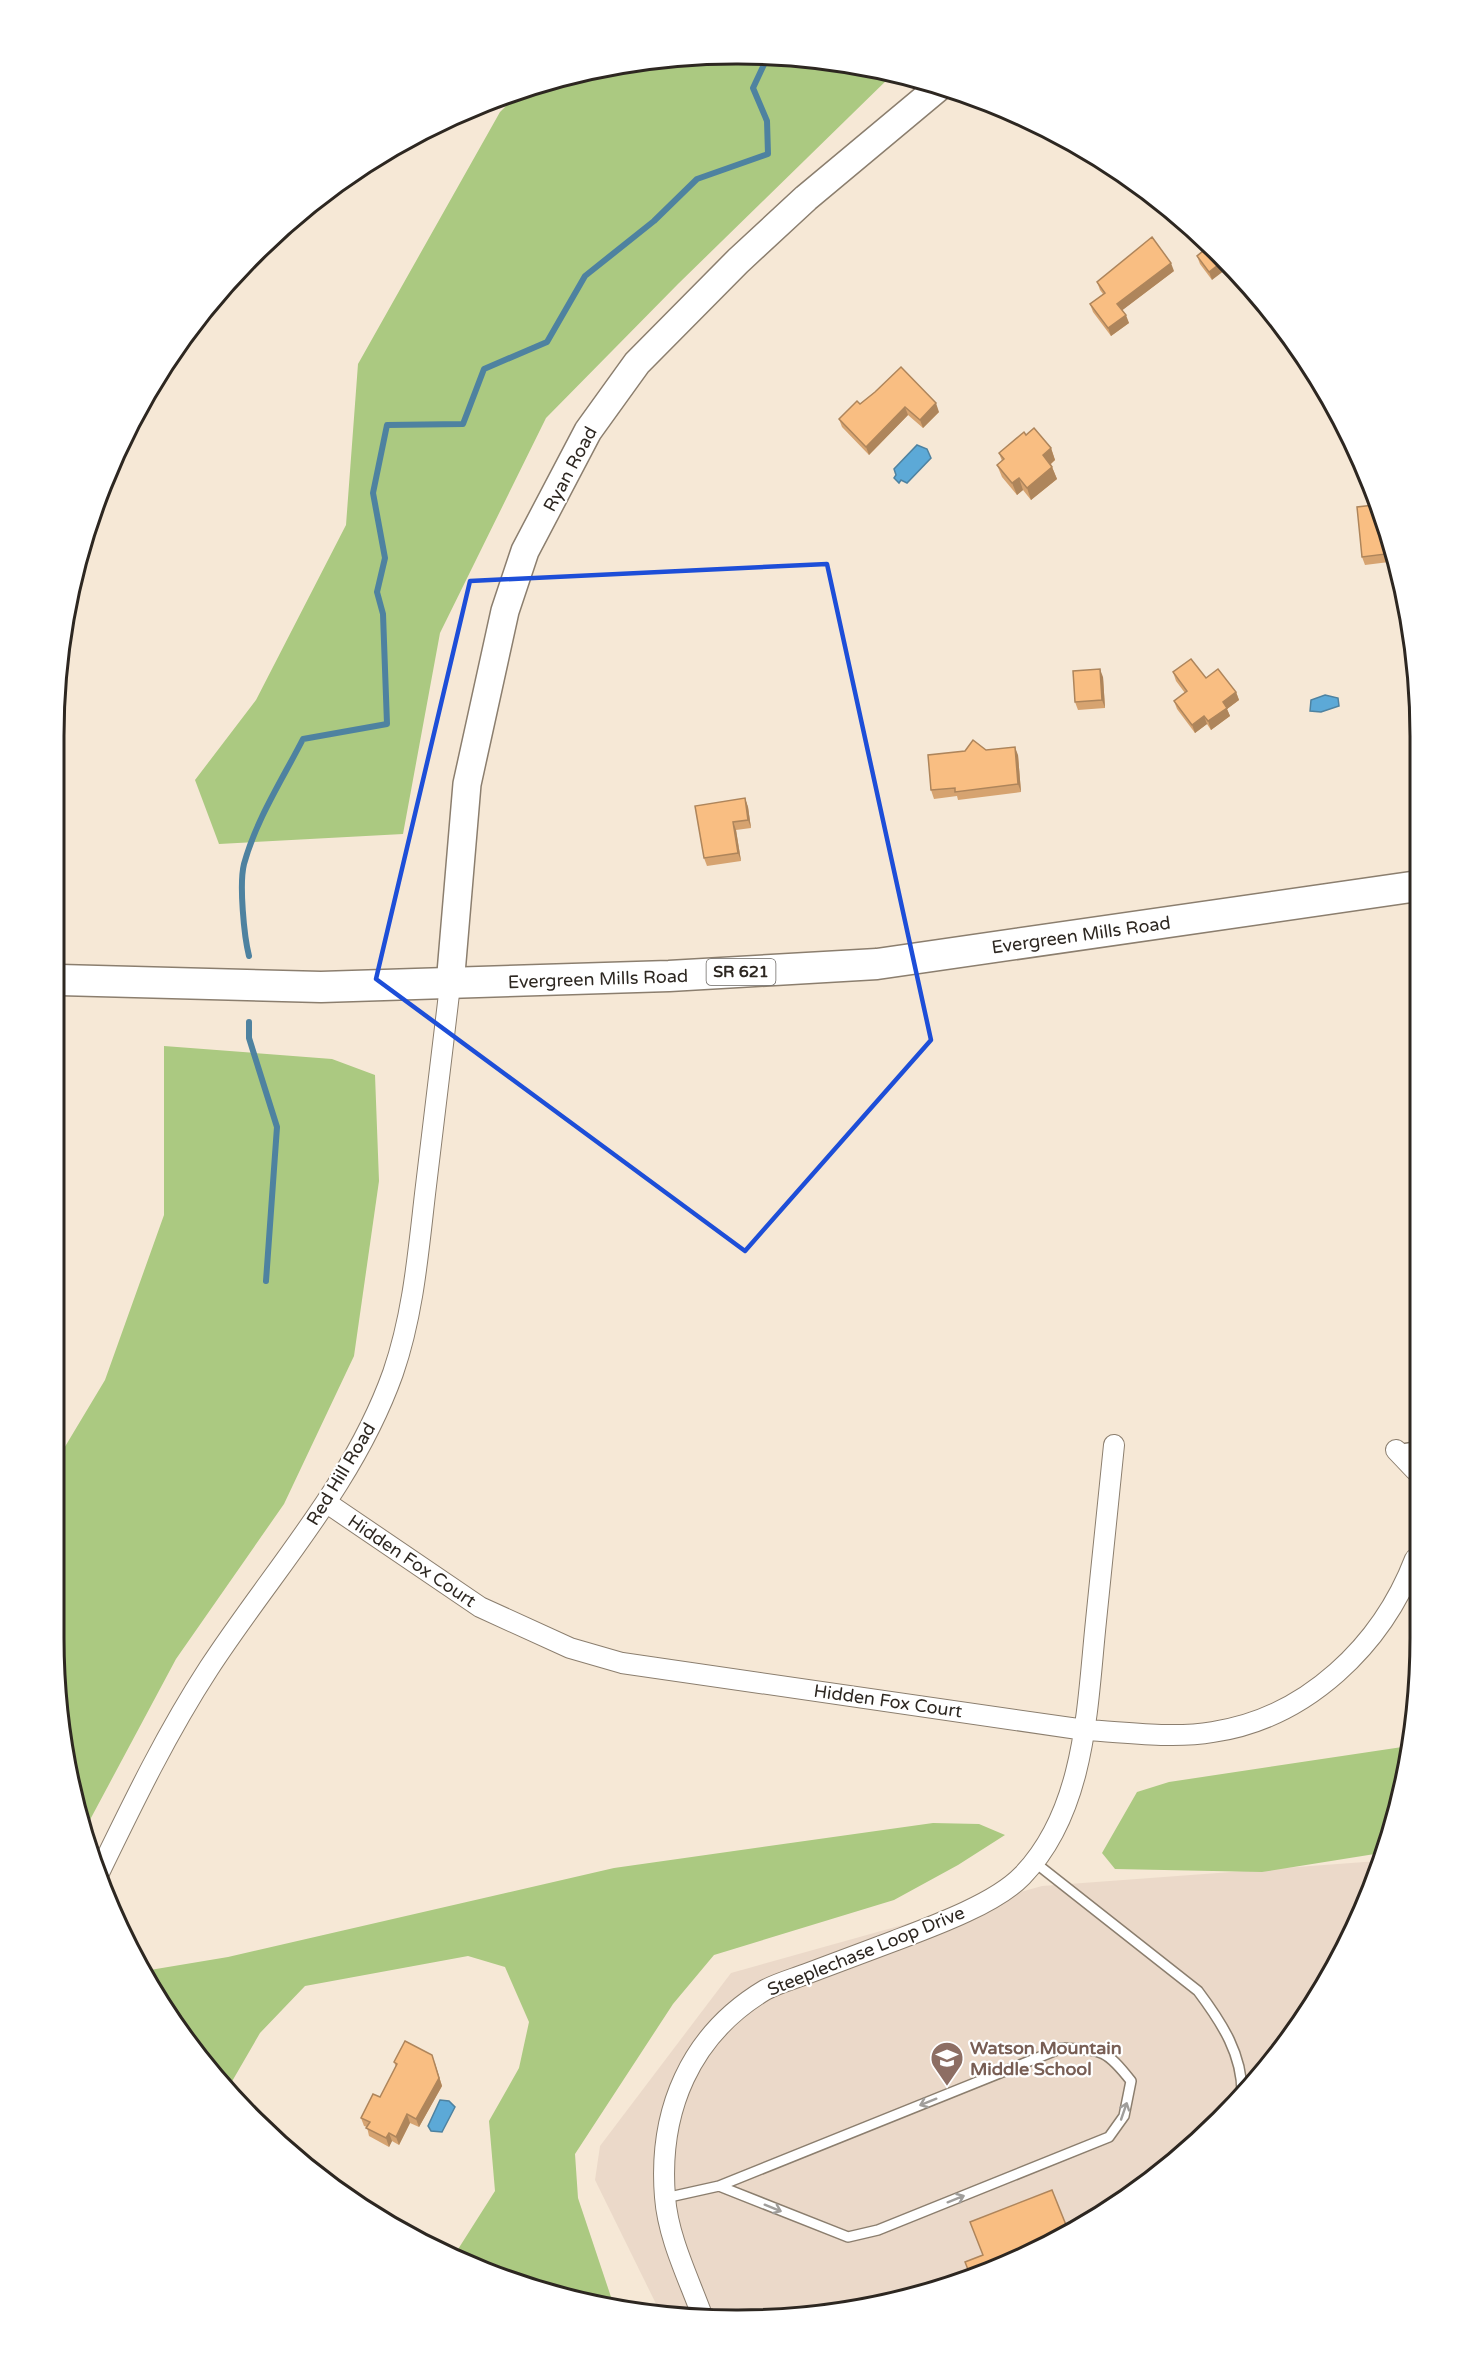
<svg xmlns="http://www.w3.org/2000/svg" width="1474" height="2375" font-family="'Varela Round',sans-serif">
<rect width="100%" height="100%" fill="#f6e8d6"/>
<!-- education -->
<path fill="#ebd9c9" d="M 1378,1861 L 1368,1899 L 1279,2053 L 1220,2121 L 1117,2206 L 956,2285 L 826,2315 L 737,2321 L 661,2314 L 595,2180 L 600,2146 L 731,1973 L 1042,1886 Z"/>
<!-- forest -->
<path fill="#abc981" d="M 781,55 L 893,74 L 678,284 L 546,418 L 440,633 L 403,834 L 219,844 L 195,780 L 256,700 L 346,525 L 358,364 L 500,112 L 523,89 L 647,60 Z
M 164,1046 L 332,1059 L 375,1075 L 379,1181 L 354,1356 L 284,1504 L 176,1659 L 84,1831 L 60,1727 L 60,1455 L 105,1380 L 164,1215 Z
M 1409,1746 L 1381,1853 L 1262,1872 L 1115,1869 L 1102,1853 L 1137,1792 L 1169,1782 Z
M 933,1823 L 979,1824 L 1005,1835 L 958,1865 L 894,1900 L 714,1955 L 673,2004 L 575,2154 L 578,2198 L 615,2309 L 518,2285 L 455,2254 L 495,2191 L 489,2121 L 519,2068 L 529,2022 L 505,1967 L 468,1956 L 305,1986 L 260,2033 L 227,2090 L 195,2054 L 144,1971 L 228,1957 L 614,1868 Z"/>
<!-- water -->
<path fill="#5ca9d7" stroke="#4e82a0" stroke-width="1.5" d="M 917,445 L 927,449 L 931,458 L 907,483 L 901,480 L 899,483 L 894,478 L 896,475 L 894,469 Z
M 1325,695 L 1338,698 L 1339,706 L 1321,712 L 1310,711 L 1311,700 Z
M 440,2100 L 449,2101 L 455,2107 L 442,2132 L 431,2131 L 428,2126 Z"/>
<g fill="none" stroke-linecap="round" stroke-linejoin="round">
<!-- stream -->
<path stroke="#4e82a0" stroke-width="6" d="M 249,956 C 244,936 239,884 244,864 C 256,820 282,780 303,739 L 387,724 L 383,614 L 377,592 L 385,558 L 373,493 L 387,425 L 463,424 L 484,369 L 547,342 L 585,276 L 654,221 L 697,179 L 768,154 L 767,121 L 753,88 L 768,56
M 249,1022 L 249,1038 L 277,1127 L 266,1281"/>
<!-- lane casing -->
<g stroke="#8b7e6e" stroke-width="12">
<path id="lane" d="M 1396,1450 L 1415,1447
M 1033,1861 L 1198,1991 C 1222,2023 1243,2055 1242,2096
M 665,2198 L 719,2186 L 1062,2048 C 1102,2050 1106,2049 1131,2081 L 1124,2116 L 1109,2137 L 878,2230 L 848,2237 L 719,2186"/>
</g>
<!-- street casing -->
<g stroke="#8b7e6e" stroke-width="22">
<path id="street" d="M 1396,1450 L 1415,1470
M 327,1503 L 480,1607 L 570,1648 L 622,1663 L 1085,1730 C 1126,1732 1172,1739 1213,1732 C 1307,1718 1382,1645 1415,1559
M 98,1875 C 132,1805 166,1734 209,1668 C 273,1570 353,1485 393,1373 C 413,1315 418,1255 425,1194 C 433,1125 442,1055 450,985
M 703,2318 C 689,2279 668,2238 665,2197 C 658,2111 690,2035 765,1990 C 778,1983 793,1979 806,1974 C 836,1963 865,1952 894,1941 C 931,1927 995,1904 1022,1876 C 1086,1810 1087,1707 1096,1621 C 1102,1563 1108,1504 1114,1445"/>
</g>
<!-- secondary casing -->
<g stroke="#8b7e6e" stroke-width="30">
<path id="secondary" d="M 450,985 L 467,784 L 505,611 L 525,551 L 588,431 L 637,363 L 738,261 L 806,198 L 939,87"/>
</g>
<!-- primary casing -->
<g stroke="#8b7e6e" stroke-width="33">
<path id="primary" d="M 60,980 L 321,987 L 669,976 L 877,964 L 1418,886"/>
</g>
<!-- lane -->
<use href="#lane" stroke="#fff" stroke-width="9"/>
<!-- street -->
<use href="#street" stroke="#fff" stroke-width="20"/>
<!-- secondary -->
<use href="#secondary" stroke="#fff" stroke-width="27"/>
<!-- primary -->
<use href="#primary" stroke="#fff" stroke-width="30"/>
</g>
<!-- wall -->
<path fill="#d6a370" d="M 1208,247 L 1212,280 L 1200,264 L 1197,256 Z
M 1174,271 L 1122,310 L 1129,323 L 1111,336 L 1093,312 L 1090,304 L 1103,294 L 1100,290 L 1097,282 Z
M 875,392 L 939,412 L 923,428 L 908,415 L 869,455 L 842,427 L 839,419 L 860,404 Z
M 1026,435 L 1051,448 L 1055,460 L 1051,464 L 1052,467 L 1057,479 L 1031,500 L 1023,490 L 1017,495 L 1002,477 L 997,465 L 1002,461 L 999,453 Z
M 1374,505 L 1397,561 L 1365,565 L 1362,557 Z
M 1173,672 L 1236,692 L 1239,700 L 1227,709 L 1230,716 L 1211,730 L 1207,724 L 1195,733 L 1177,709 L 1174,701 L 1185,693 L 1176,681 Z
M 1103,677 L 1105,708 L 1078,710 L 1075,702 Z
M 986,750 L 1018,755 L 1021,792 L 958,800 L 957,796 L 934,799 L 931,790 Z
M 745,798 L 748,807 L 751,828 L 736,830 L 741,861 L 707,866 L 704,858 Z
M 394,2062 L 435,2063 L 442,2086 L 419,2127 L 410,2123 L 399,2145 L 392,2141 L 389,2147 L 369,2136 L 367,2127 L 364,2126 L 361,2118 L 380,2097 L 396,2067 Z"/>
<!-- shaded-wall -->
<path fill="#ae855b" d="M 1223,261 L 1229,267 L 1212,280 L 1209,272 Z
M 1171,263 L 1174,271 L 1120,312 L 1117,304 Z
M 1126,315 L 1129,323 L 1111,336 L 1108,328 Z
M 936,403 L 939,412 L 923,428 L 920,420 Z
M 905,407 L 908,415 L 869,455 L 866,447 Z
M 1051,448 L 1055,460 L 1047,467 L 1043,455 Z
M 1052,467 L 1057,479 L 1031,500 L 1027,488 Z
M 1019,478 L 1023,490 L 1017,495 L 1012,483 Z
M 1100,669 L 1103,677 L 1105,708 L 1102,700 Z
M 1236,692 L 1239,700 L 1227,709 L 1230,716 L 1211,730 L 1208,721 L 1223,702 Z
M 1204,716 L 1207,724 L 1195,733 L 1192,725 Z
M 1015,747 L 1018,755 L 1021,792 L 1018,784 Z
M 745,798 L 748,807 L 751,828 L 748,820 Z
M 733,822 L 736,830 L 741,861 L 738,853 Z
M 432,2055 L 442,2086 L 419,2127 L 416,2119 Z
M 407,2114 L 410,2123 L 399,2145 L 396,2137 Z
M 389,2133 L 392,2141 L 389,2147 L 386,2138 Z"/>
<!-- building -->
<path fill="#f9be82" stroke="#ae855b" stroke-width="1.5" d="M 1152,237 L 1171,263 L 1117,304 L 1126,315 L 1108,328 L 1090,304 L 1105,293 L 1097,282 Z
M 1208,247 L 1223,261 L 1209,272 L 1197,256 Z
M 901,367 L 936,403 L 920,420 L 905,407 L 866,447 L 839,419 L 857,401 L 860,404 L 875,392 Z
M 1034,428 L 1051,448 L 1043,455 L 1052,467 L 1027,488 L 1019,478 L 1012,483 L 997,465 L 1004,459 L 999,453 L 1024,432 L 1026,435 Z
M 1374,505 L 1394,553 L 1362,557 L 1357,507 Z
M 1191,659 L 1206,678 L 1218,669 L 1236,692 L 1223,702 L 1227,708 L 1208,721 L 1204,716 L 1192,725 L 1174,701 L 1187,691 L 1173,672 Z
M 1100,669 L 1102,700 L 1075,702 L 1073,671 Z
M 973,740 L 986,750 L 1015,747 L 1018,784 L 955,792 L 955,788 L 931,790 L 928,755 L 965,751 Z
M 745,798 L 748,820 L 733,822 L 738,853 L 704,858 L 695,806 Z
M 405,2041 L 432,2055 L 439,2078 L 416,2119 L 407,2114 L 396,2137 L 389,2133 L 386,2138 L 366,2128 L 370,2122 L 361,2118 L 373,2094 L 380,2097 L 397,2064 L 394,2062 Z
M 1052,2190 L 1068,2230 L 971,2277 L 965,2262 L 983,2255 L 970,2222 Z"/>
<!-- one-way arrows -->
<defs><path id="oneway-shaft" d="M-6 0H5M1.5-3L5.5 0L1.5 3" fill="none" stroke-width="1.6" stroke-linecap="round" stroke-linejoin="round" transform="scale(1.5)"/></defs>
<g stroke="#a09e9b">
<use href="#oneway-shaft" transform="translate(928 2102) rotate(158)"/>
<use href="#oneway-shaft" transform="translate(1124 2111) rotate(-71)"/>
<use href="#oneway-shaft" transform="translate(956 2199) rotate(-22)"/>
<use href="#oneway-shaft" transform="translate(773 2208) rotate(22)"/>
</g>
<!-- marked area -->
<path fill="none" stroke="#1d4ed8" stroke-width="4.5" stroke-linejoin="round" d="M 827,564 L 931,1040 L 745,1251 L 376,979 L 470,581 Z"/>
<!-- icons -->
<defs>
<g id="school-pin" transform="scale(1.725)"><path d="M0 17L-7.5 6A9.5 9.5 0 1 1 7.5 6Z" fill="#8d6e63" stroke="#fff"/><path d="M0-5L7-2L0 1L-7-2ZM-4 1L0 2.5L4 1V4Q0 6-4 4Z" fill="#fff"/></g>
</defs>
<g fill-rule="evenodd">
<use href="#school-pin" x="947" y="2058"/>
</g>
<g text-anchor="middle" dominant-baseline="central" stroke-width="4.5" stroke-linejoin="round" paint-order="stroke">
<!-- shield labels -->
<rect fill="#fff" stroke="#6c6864" stroke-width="1.5" x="706.5" y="959" width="69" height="26" rx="4.5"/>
<g font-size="16" font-weight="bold" fill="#2d2721">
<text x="741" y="972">SR 621</text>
</g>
<!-- street labels -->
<g font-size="18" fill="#2d2721" stroke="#fff">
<text transform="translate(570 469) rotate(-62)">Ryan Road</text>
<text transform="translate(1081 935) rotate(-8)">Evergreen Mills Road</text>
<text transform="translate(598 979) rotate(-2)">Evergreen Mills Road</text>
<text transform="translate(341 1474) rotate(-59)">Red Hill Road</text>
<text transform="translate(412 1561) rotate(34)">Hidden Fox Court</text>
<text transform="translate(888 1701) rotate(8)">Hidden Fox Court</text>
<text transform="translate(866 1951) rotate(-22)">Steeplechase Loop Drive</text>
</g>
<!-- education labels -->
<g font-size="18" font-weight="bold" fill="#785e54" stroke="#fff" text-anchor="start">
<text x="970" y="2048">Watson Mountain<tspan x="970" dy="21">Middle School</tspan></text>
</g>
</g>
<!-- crop -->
<path d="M0 0H1474V2375H0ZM736 64H738A672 672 0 0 1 1410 736V1638A672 672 0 0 1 738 2310H736A672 672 0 0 1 64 1638V736A672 672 0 0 1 736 64Z" fill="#fff" fill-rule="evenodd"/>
<path fill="none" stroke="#2d2721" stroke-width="3" d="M736 64H738A672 672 0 0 1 1410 736V1638A672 672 0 0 1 738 2310H736A672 672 0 0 1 64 1638V736A672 672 0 0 1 736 64Z"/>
</svg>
